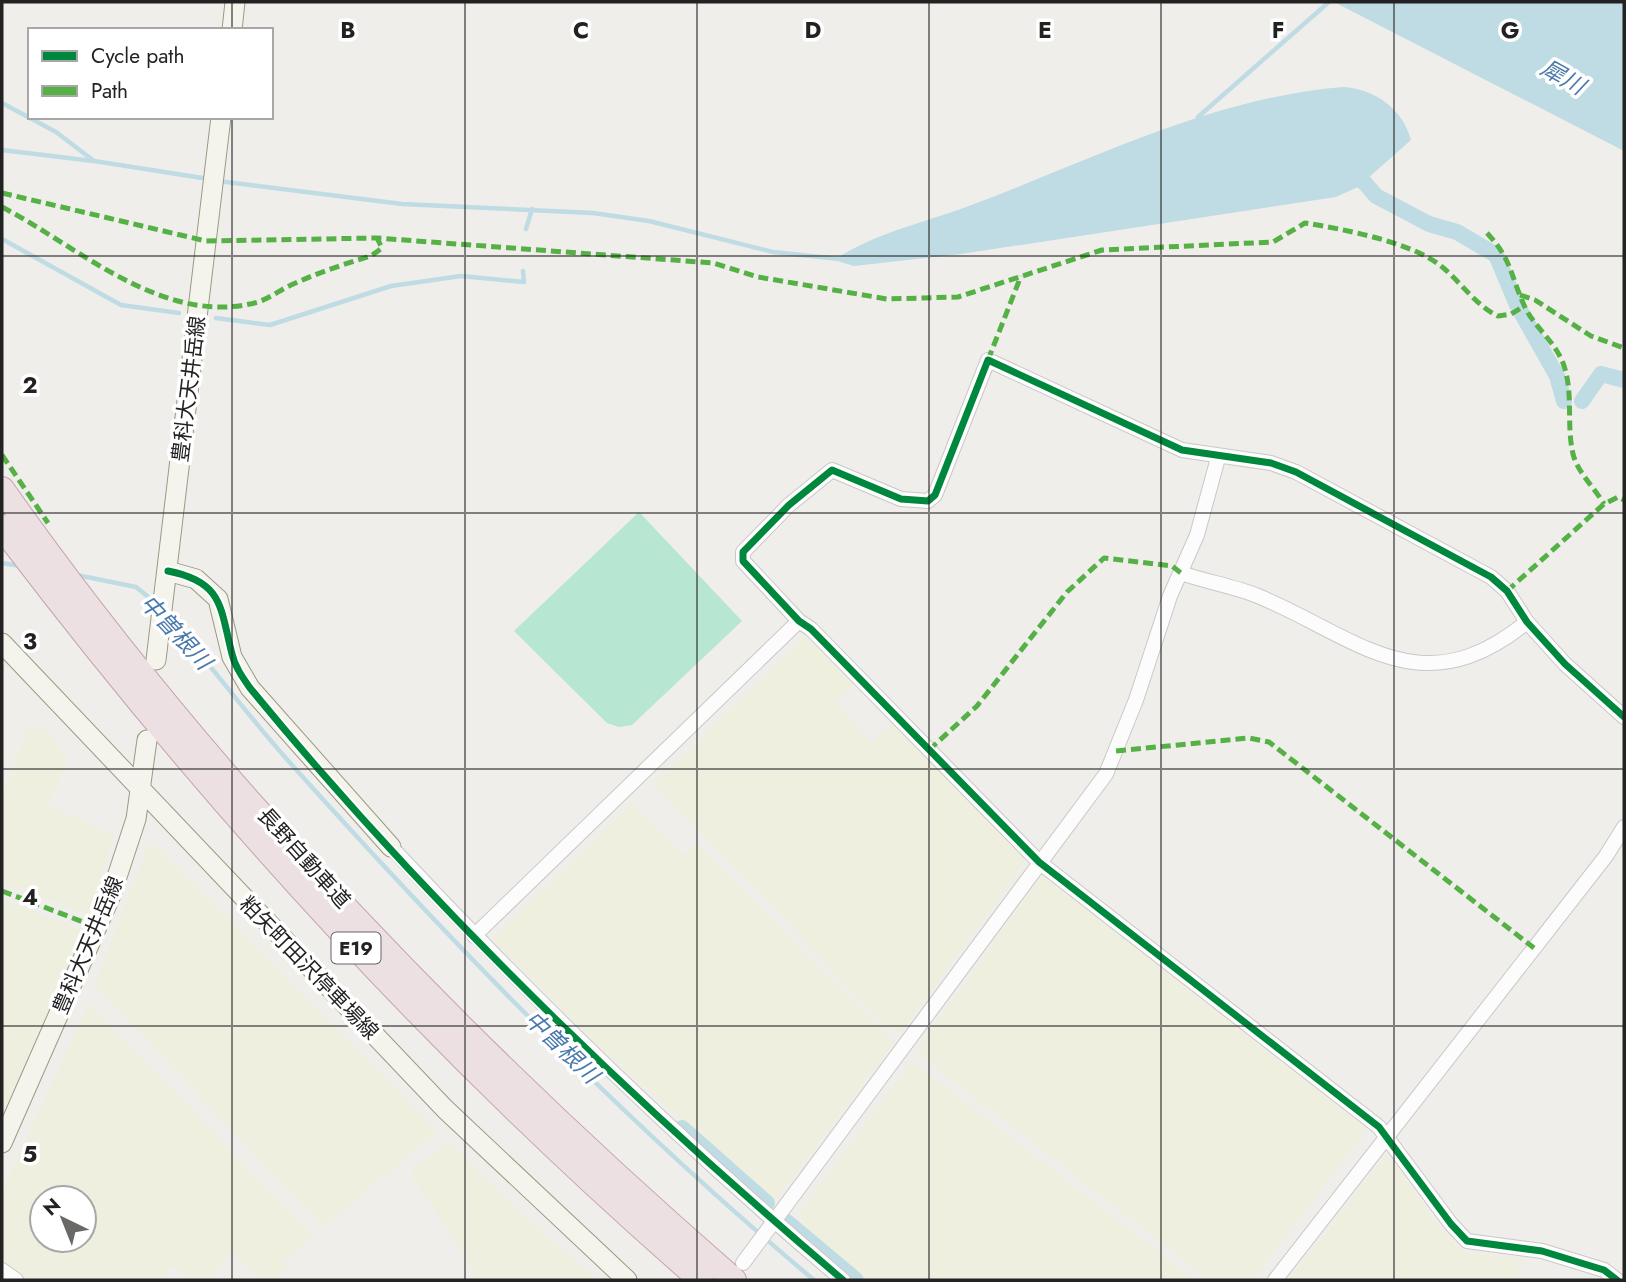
<svg xmlns="http://www.w3.org/2000/svg" width="1626" height="1282" font-family="Jost,'Noto Sans JP',sans-serif">
<rect width="100%" height="100%" fill="#f0eeeb"/>
<!-- farmland -->
<path fill="#efefdf" fill-rule="evenodd" d="M 806,634 L 855,683 L 834,701 L 871,743 L 894,722 L 1025,861 L 900,1035 L 887,1027 L 654,785 Z
M 45,728 L 68,760 L 48,805 L 114,836 L 89,916 L 2,882 L 2,797 L 28,729 Z
M 633,803 L 684,854 L 697,843 L 894,1042 L 773,1203 L 592,1040 L 494,942 L 498,932 Z
M 157,845 L 437,1132 L 323,1227 L 95,985 L 147,847 Z
M 1042,875 L 1367,1129 L 1253,1280 L 1209,1280 L 916,1052 Z
M 2,899 L 83,931 L 2,1116 Z
M 89,1003 L 312,1235 L 283,1261 L 287,1267 L 275,1280 L 263,1280 L 232,1252 L 208,1280 L 194,1280 L 172,1266 L 163,1280 L 28,1280 L 2,1259 L 2,1192 ZM 42,1198 L 84,1198 L 84,1240 L 42,1240 Z
M 912,1061 L 1195,1280 L 863,1280 L 807,1235 L 800,1212 Z
M 448,1142 L 526,1217 L 596,1280 L 472,1280 L 476,1274 L 412,1177 L 413,1169 Z
M 1390,1157 L 1440,1228 L 1464,1252 L 1525,1260 L 1512,1280 L 1288,1280 L 1383,1159 Z"/>
<!-- pitch -->
<path fill="#b7e6d2" d="M 639,512 L 742,621 L 632,725 L 619,727 L 607,723 L 514,631 Z"/>
<!-- water -->
<path fill="#bfdbe3" d="M 1334,2 L 1624,2 L 1624,151 Z
M 1343,87 C 1375,89 1403,109 1411,140 L 1358,187 L 1336,197 L 961,254 L 854,266 L 834,260 C 875,233 920,224 966,207 C 1091,161 1209,98 1343,87 Z"/>
<g fill="none" stroke-linecap="round" stroke-linejoin="round">
<!-- stream -->
<path stroke="#bfdbe3" stroke-width="4.5" d="M 2,103 L 56,132 L 94,161 L 209,179
M 1198,117 L 1329,2
M 2,150 L 93,161
M 218,181 L 402,204 L 593,213 L 649,221 L 773,252 L 839,259
M 526,229 L 532,209
M 2,239 L 121,305 L 179,313
M 216,318 L 270,325 L 391,286 L 461,276 L 524,282 L 523,271
M 2,563 L 20,566
M 77,575 L 136,587 L 156,603
M 169,618 C 209,662 244,711 284,756 C 449,941 624,1121 814,1280"/>
<!-- canal -->
<path stroke="#bfdbe3" stroke-width="16" d="M 1346,170 L 1364,182 L 1376,196 L 1429,224 L 1457,232 L 1496,255 L 1517,305
M 1521,312 L 1557,376 L 1564,401
M 1582,401 L 1601,374 L 1624,380
M 682,1128 L 767,1203
M 787,1222 L 856,1280"/>
<!-- street casing -->
<g stroke="#c9c8c7" stroke-width="16">
<path id="street" d="M 1181,573 C 1206,582 1234,586 1258,596 C 1360,639 1421,708 1527,622
M 391,847 C 534,1000 683,1145 843,1280
M 474,936 L 799,621
M 743,1263 L 1106,774 L 1136,700 L 1170,596 L 1197,535 L 1218,458
M 2,1270 L 16,1280
M 1275,1280 L 1606,856 L 1624,827
M 1617,1280 L 1604,1270 L 1542,1251 L 1467,1241 L 1451,1224 L 1379,1127 L 1039,862 L 811,629 L 799,621 L 743,561 L 743,552 L 789,505 L 832,470 L 901,499 L 928,501 L 935,495 L 988,360 L 1182,450 L 1271,463 L 1296,472 L 1491,577 L 1507,591 L 1527,622 L 1565,664 L 1624,717"/>
</g>
<!-- secondary casing -->
<g stroke="#999a82" stroke-width="21">
<path id="secondary" d="M 232,30 L 235,2
M 168,571 L 196,579 L 218,599 L 232,657 L 250,688 L 391,847
M 2,643 L 445,1109 L 627,1280
M 156,660 L 221,117
M 2,1143 L 111,895 L 136,819 L 147,740"/>
</g>
<!-- highway casing -->
<g stroke="#c5a2ac" stroke-width="26">
<path id="highway" d="M 2,489 C 207,780 466,1047 734,1280
M 2,527 C 209,801 442,1055 701,1280"/>
</g>
<!-- street -->
<use href="#street" stroke="#fdfcfc" stroke-width="14"/>
<!-- secondary -->
<use href="#secondary" stroke="#f4f4ed" stroke-width="19"/>
<!-- highway -->
<use href="#highway" stroke="#ece0e2" stroke-width="24"/>
<!-- quiet -->
<path stroke="#55b145" stroke-width="5" stroke-dasharray="10 5" stroke-linecap="butt" d="M 2,193 L 206,241 L 377,238 L 713,263 L 758,277 L 887,299 L 958,297 L 1102,250 L 1273,242 L 1305,223 C 1343,229 1411,242 1441,266 C 1460,281 1476,306 1498,316 L 1511,314 L 1524,306
M 2,207 C 79,247 165,328 258,302 C 270,298 280,290 291,285 C 317,273 344,264 371,256 L 382,248 L 377,238
M 1487,233 C 1512,260 1510,274 1524,305 C 1533,326 1554,340 1563,363 C 1574,392 1566,424 1573,454 C 1578,473 1594,487 1604,504
M 1520,295 L 1535,300 L 1591,336 L 1624,348
M 988,360 L 1021,276
M 2,455 L 48,523
M 1507,591 L 1604,504 L 1618,497 L 1624,500
M 929,750 L 977,706 L 1067,592 L 1104,558 L 1172,566 L 1181,573
M 1116,751 L 1249,738 L 1269,742 L 1534,948
M 2,891 L 99,928"/>
<!-- cycleway casing -->
<g stroke="#fff" stroke-width="11">
<path id="cycleway" d="M 168,571 C 224,582 220,608 232,654 C 235,667 243,678 250,688 C 427,904 631,1100 843,1280
M 1617,1280 L 1604,1270 L 1542,1251 L 1467,1241 L 1451,1224 L 1379,1127 L 1039,862 L 811,629 L 799,621 L 743,561 L 743,552 L 789,505 L 832,470 L 901,499 L 928,501 L 935,495 L 988,360 L 1182,450 L 1271,463 L 1296,472 L 1491,577 L 1507,591 L 1527,622 L 1565,664 L 1624,717"/>
</g>
<!-- cycleway -->
<use href="#cycleway" stroke="#00873e" stroke-width="7"/>
</g>
<!-- grid -->
<path fill="none" stroke="#222" stroke-width="2" stroke-opacity="0.55" d="M 232,2 L 232,30M 465,2 L 465,1280M 697,2 L 697,1280M 929,2 L 929,1280M 1161,2 L 1161,1280M 1394,2 L 1394,1280M 232,117 L 232,1280M 2,256 L 1624,256M 2,513 L 1624,513M 2,769 L 1624,769M 2,1026 L 1624,1026"/>
<g text-anchor="middle" dominant-baseline="central" stroke-width="7" stroke-linejoin="round" paint-order="stroke">
<!-- shield labels -->
<rect fill="#fff" stroke="#646464" stroke-width="2" x="331.5" y="932.5" width="49" height="31" rx="5"/>
<g font-size="19" font-weight="bold" fill="#222">
<text x="356" y="948">E19</text>
</g>
<!-- street labels -->
<g font-size="21" fill="#222" stroke="#fff">
<text transform="translate(189 389) rotate(-83)">豊科大天井岳線</text>
<text transform="translate(304 858) rotate(48)">長野自動車道</text>
<text transform="translate(88 945) rotate(-67)">豊科大天井岳線</text>
<text transform="translate(309 968) rotate(46)">粕矢町田沢停車場線</text>
</g>
<!-- water labels -->
<g font-size="23" font-style="italic" fill="#4a7aab" stroke="#fff">
<text transform="translate(1563 77) rotate(29)">犀川</text>
<text transform="translate(176 632) rotate(47)">中曽根川</text>
<text transform="translate(562 1047) rotate(44)">中曽根川</text>
</g>
</g>
<g font-size="23" text-anchor="middle" font-weight="bold" fill="#222" stroke="#fff" stroke-width="7" stroke-linejoin="round" paint-order="stroke">
<text x="348" y="38">B</text>
<text x="581" y="38">C</text>
<text x="813" y="38">D</text>
<text x="1045" y="38">E</text>
<text x="1278" y="38">F</text>
<text x="1510" y="38">G</text>
<text x="30" y="393">2</text>
<text x="30" y="649">3</text>
<text x="30" y="905">4</text>
<text x="30" y="1162">5</text>
</g>
<!-- border -->
<rect width="1626" height="1282" fill="none" stroke="#222222" stroke-width="7"/>
<!-- legend -->
<rect x="28" y="28" width="245" height="91" fill="#ffffff" stroke="#a7a7a7" stroke-width="2"/>
<rect x="42" y="51" width="35" height="10" fill="#00873e" stroke="#a7a7a7" stroke-width="2"/>
<text x="91" y="63" font-size="21" fill="#222222">Cycle path</text>
<rect x="42" y="86" width="35" height="10" fill="#55b145" stroke="#a7a7a7" stroke-width="2"/>
<text x="91" y="98" font-size="21" fill="#222222">Path</text>
<!-- north arrow -->
<g transform="translate(63 1219) rotate(317)"><circle r="33" fill="#ffffff" stroke="#a7a7a7" stroke-width="2"/>
<path d="M0-5L12 26L0 18L-12 26Z" fill="#6a6968"/>
<text y="-10" font-size="19" font-weight="bold" text-anchor="middle" fill="#222222">N</text>
</g>
</svg>
